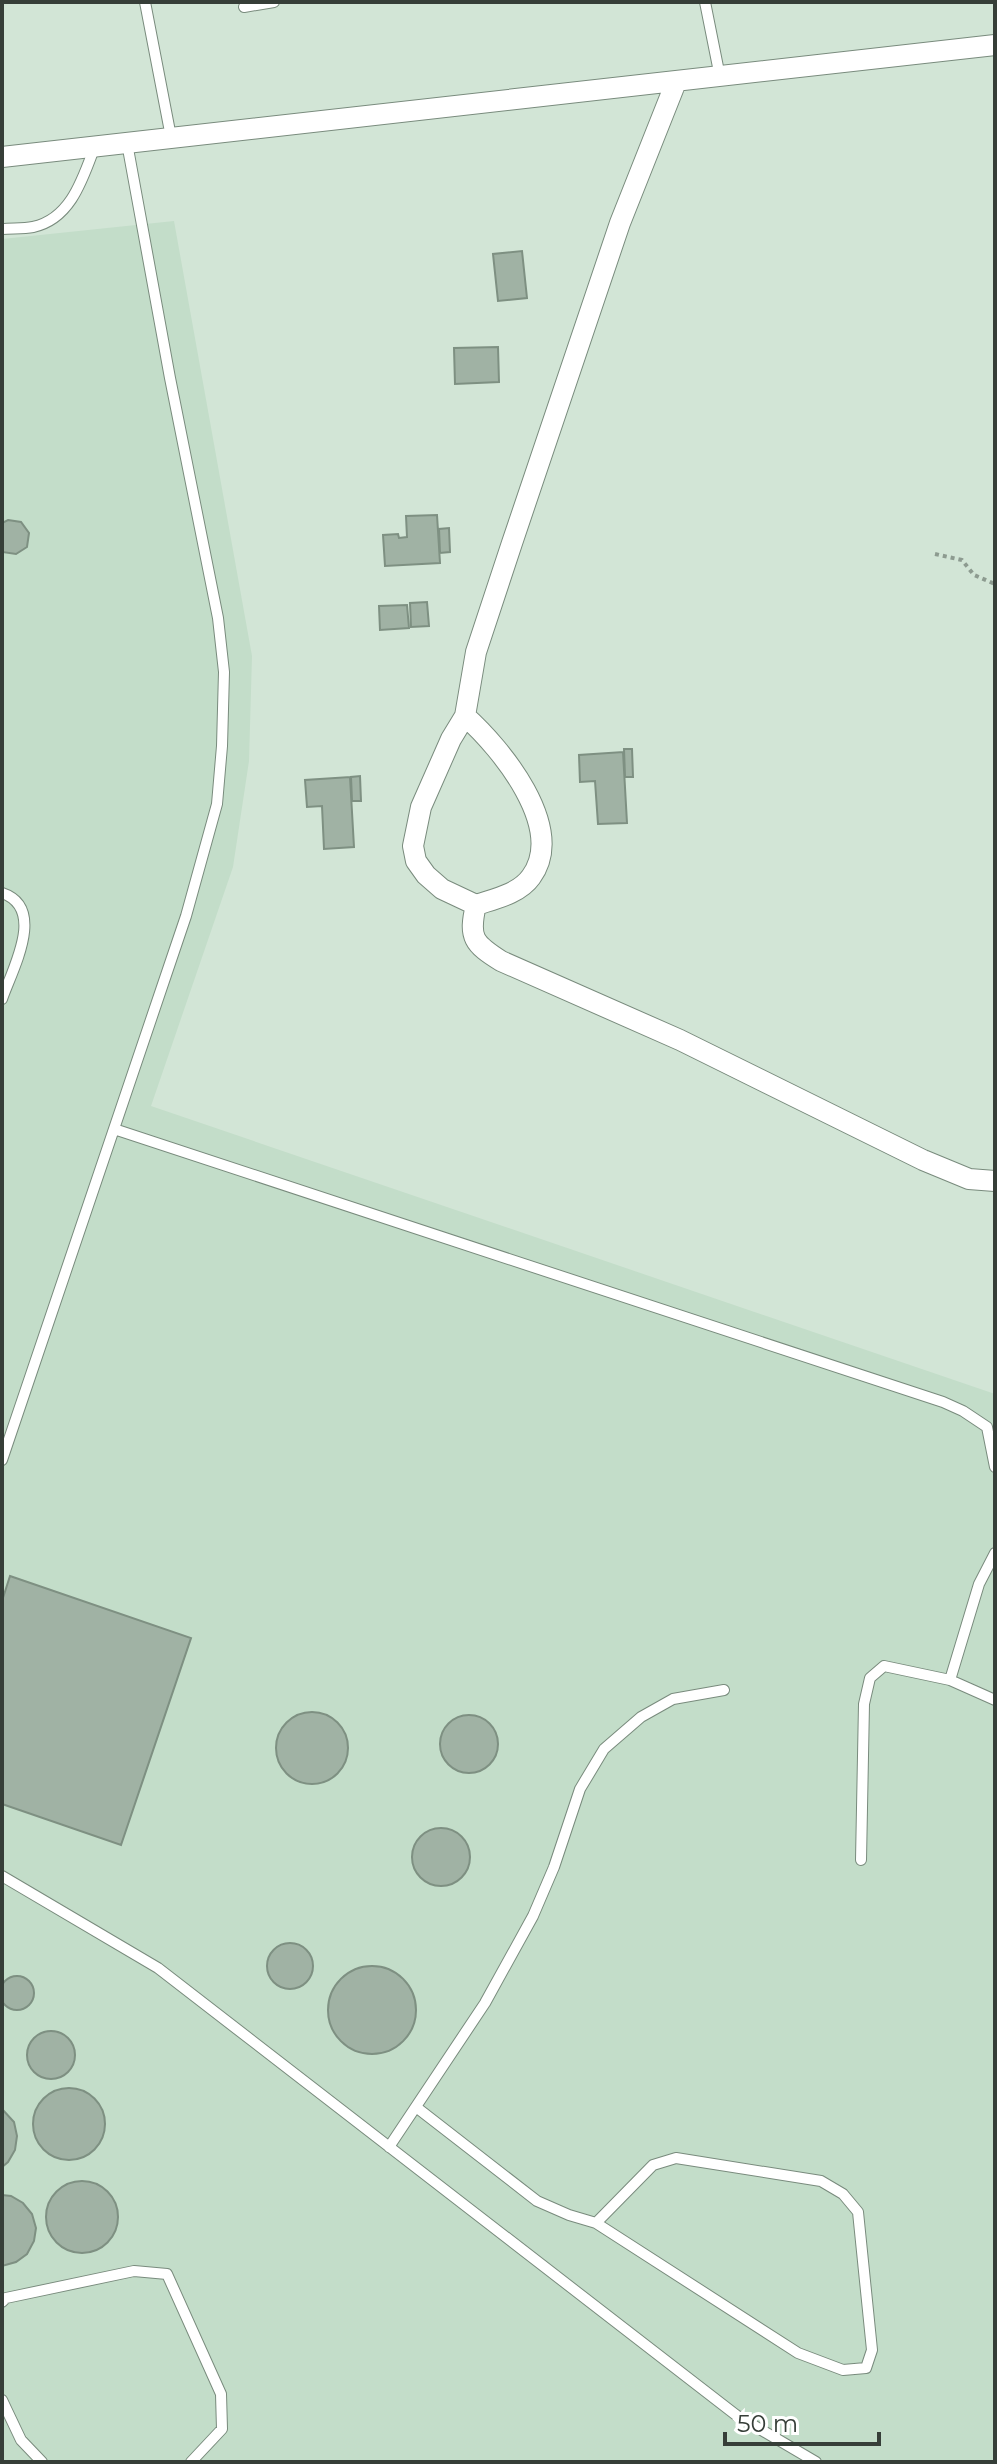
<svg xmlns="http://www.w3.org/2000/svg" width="997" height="2464" font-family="Montserrat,sans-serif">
<rect width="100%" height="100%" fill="#d2e5d6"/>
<!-- built -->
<path fill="#c3ddc9" d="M 174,221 L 252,656 L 249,761 L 233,867 L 151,1106 L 995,1394 L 995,2462 L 2,2462 L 2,239 Z"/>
<!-- building -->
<path fill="#a0b2a4" stroke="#7e9082" stroke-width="2" d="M 522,251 L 527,298 L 498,301 L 493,254 Z
M 498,347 L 499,382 L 455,384 L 454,348 Z
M 437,515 L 440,563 L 385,566 L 383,535 L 398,534 L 399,538 L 407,537 L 406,516 Z
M 8,520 L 21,522 L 29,533 L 27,547 L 16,554 L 2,552 L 2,523 Z
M 449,528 L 450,552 L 440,553 L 439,529 Z
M 427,602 L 429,626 L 411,627 L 410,603 Z
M 407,605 L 409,628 L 380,630 L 379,606 Z
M 624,749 L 632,749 L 633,777 L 625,777 Z
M 623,752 L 627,823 L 598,824 L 595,781 L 580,782 L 579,755 Z
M 360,776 L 361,801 L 352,801 L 351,777 Z
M 350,777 L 354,847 L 324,849 L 322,806 L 307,807 L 305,780 Z
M 10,1576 L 191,1638 L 121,1845 L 2,1804 L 2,1601 Z
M276 1748a36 36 0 1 1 72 0a36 36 0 1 1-72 0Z
M440 1744a29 29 0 1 1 58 0a29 29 0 1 1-58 0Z
M412 1857a29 29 0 1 1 58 0a29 29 0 1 1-58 0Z
M267 1966a23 23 0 1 1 46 0a23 23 0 1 1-46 0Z
M328 2010a44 44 0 1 1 88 0a44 44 0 1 1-88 0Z
M0 1993a17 17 0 1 1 34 0a17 17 0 1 1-34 0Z
M27 2055a24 24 0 1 1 48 0a24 24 0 1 1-48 0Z
M33 2124a36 36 0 1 1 72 0a36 36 0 1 1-72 0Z
M 2,2109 L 14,2122 L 17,2136 L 15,2150 L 8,2162 L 2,2167 Z
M46 2217a36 36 0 1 1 72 0a36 36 0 1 1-72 0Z
M 2,2195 L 11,2196 L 23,2203 L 32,2214 L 36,2228 L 34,2241 L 27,2254 L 16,2262 L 2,2266 Z"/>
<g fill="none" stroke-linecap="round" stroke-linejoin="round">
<!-- service casing -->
<g stroke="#798b7d" stroke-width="12">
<path id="service" d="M 145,2 L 171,137
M 705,2 L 720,77
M 244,7 L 274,2
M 2,229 C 12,228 23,229 33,227 C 71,219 83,178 95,146
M 2,893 C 47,908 12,970 2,999
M 114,1129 L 943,1402 L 963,1411 L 987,1427 L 995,1467
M 2,1460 L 186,916 L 217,804 L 222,746 L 224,672 L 218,618 L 170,378 L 127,143
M 950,1680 L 995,1700
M 861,1860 L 864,1704 L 870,1678 L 884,1666 L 950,1680 L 979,1584 L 995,1553
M 2,1876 L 158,1968 L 736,2415 L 816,2462
M 416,2107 L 537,2201 L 569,2215 L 596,2223 L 798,2353 L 843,2370 L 866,2368 L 872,2350 L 858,2212 L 843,2194 L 821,2181 L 676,2158 L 653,2165 L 596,2223
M 389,2147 L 485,2003 L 533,1916 L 554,1867 L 580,1789 L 604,1749 L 641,1717 L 673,1699 L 724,1690
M 2,2302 L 6,2298 L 134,2271 L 167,2274 L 221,2394 L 222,2429 L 191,2462
M 2,2400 L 21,2440 L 42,2462"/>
</g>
<!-- minor casing -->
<g stroke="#798b7d" stroke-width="22">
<path id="minor" d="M 2,157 L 995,45
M 465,716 C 501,748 567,828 531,877 C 519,894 494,899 476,905 L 442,889 L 426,875 L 416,861 L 413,846 L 421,807 L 451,739 L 465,716 L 476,652 L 512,543 L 620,223 L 676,82
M 476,905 C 468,938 474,944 501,961 L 680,1040 L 923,1160 L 969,1179 L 995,1181"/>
</g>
<!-- path -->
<path stroke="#8d9b90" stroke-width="4" stroke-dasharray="4 4" stroke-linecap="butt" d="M 935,554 L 962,560 L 974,575 L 995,584"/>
<!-- service -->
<use href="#service" stroke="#fff" stroke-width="10"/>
<!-- minor -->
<use href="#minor" stroke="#fff" stroke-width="20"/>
</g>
<!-- border -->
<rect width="997" height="2464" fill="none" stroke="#363e38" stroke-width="8"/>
<!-- scale -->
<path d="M725 2432v12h154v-12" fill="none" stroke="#363e38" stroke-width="4"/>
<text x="737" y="2432" font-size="24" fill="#363e38" stroke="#ffffff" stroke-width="6" paint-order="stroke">50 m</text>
</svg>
